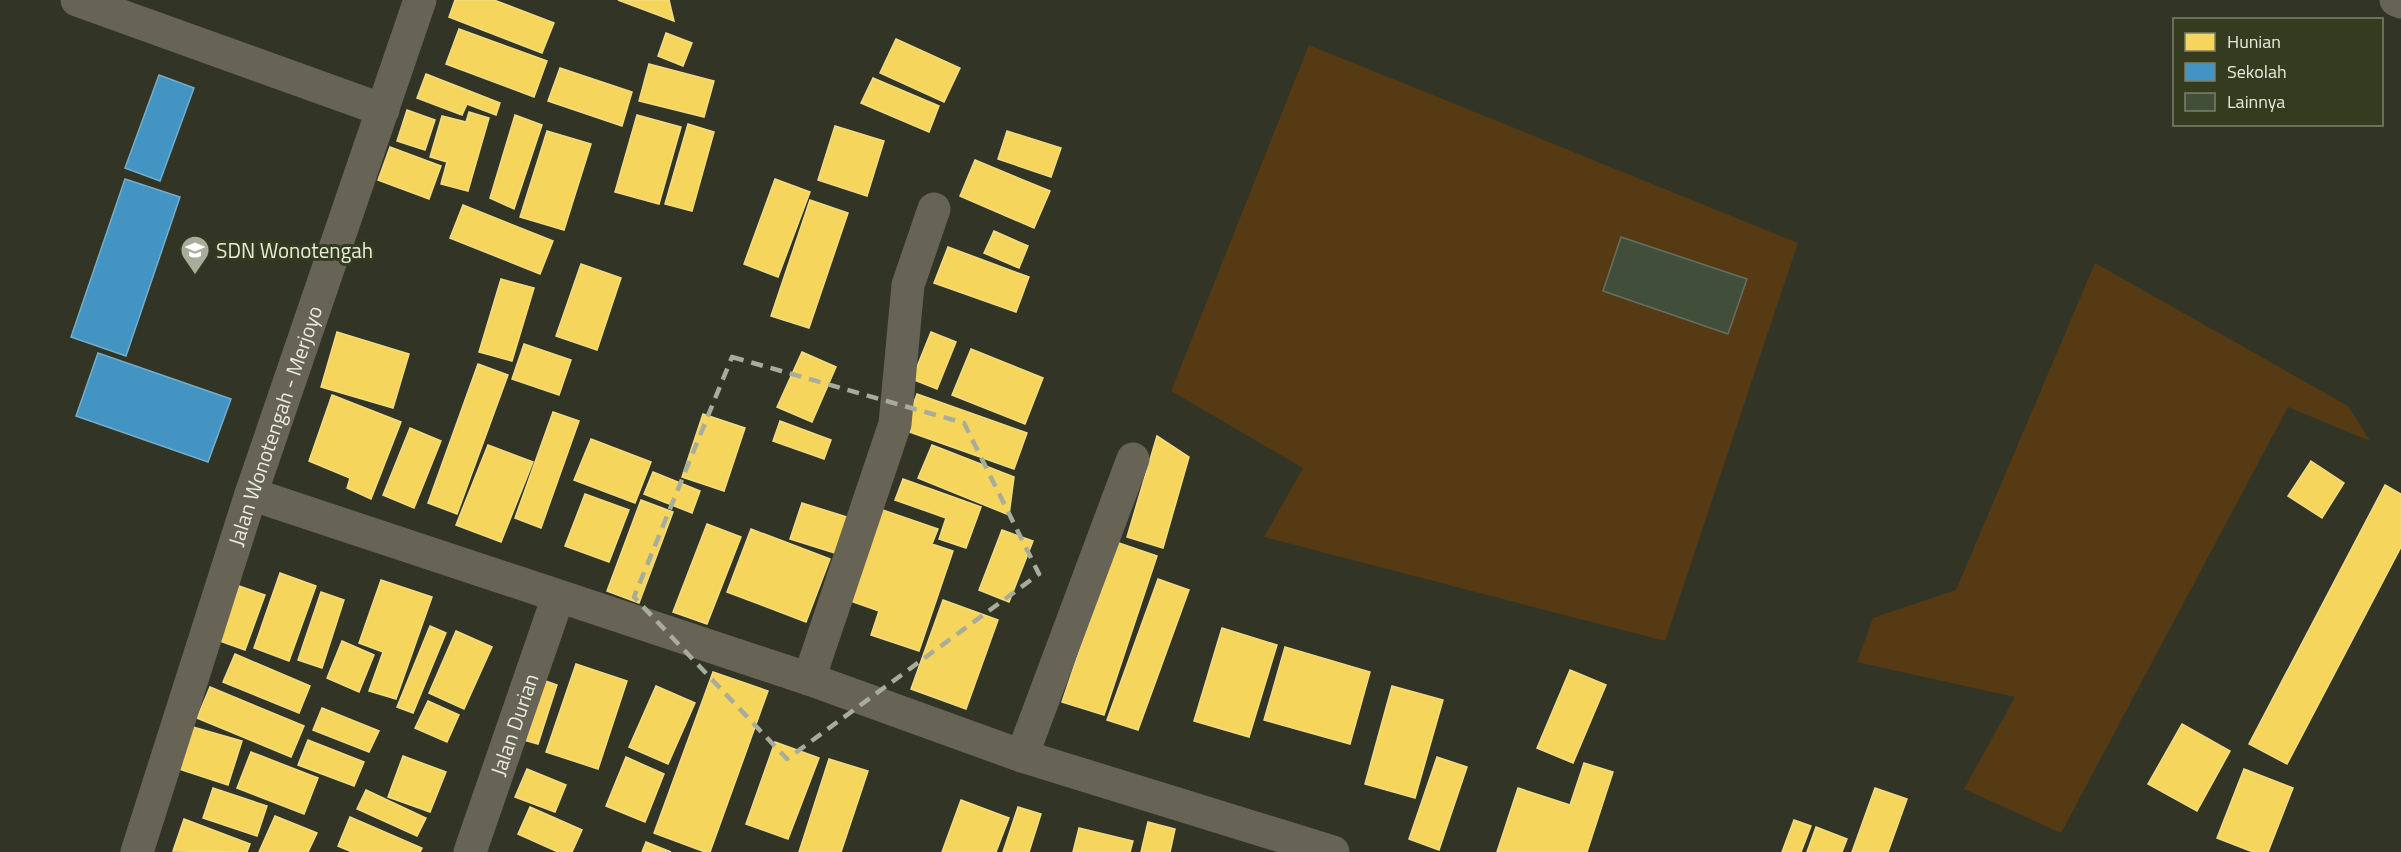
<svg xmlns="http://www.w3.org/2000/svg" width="2401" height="852" font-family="'Titillium Web',sans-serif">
<rect width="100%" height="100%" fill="#323525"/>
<!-- green -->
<path fill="#553a14" d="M 1309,45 L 1798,243 L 1665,641 L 1264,537 L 1303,468 L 1171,391 Z
M 2095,263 L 2348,406 L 2370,441 L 2288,407 L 2061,833 L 1964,789 L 2015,697 L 1857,662 L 1873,618 L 1956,590 Z"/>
<!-- homes -->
<path fill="#f6d55c" stroke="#f2dc82" stroke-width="1.5" d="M 455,0 L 494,0 L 554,23 L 542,53 L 449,17 Z
M 618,0 L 669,0 L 674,21 Z
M 459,29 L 547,61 L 534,97 L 446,64 Z
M 666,33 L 692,43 L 683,66 L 658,56 Z
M 896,39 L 960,68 L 944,102 L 880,73 Z
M 649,64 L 714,81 L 704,117 L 639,101 Z
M 560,68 L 632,92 L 622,126 L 548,101 Z
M 426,74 L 500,103 L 496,115 L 467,104 L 462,115 L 417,98 Z
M 873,78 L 939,106 L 929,132 L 861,103 Z
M 407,110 L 435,120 L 425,150 L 397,141 Z
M 469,112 L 489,118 L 468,191 L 441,184 L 447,162 L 430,157 L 442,116 L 466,122 Z
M 515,115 L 542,125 L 514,209 L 490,198 Z
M 637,115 L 681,127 L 659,204 L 615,192 Z
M 688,124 L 714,132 L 692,211 L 665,204 Z
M 835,126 L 884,141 L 867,196 L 818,180 Z
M 547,131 L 591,144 L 564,230 L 520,217 Z
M 1007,131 L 1061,148 L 1051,177 L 998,159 Z
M 390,147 L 441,166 L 429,199 L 378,180 Z
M 975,160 L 1050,191 L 1034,228 L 960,196 Z
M 775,179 L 810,192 L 778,277 L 744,264 Z
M 810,200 L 848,213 L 809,328 L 771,316 Z
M 463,205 L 553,241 L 540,274 L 450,238 Z
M 994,231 L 1028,246 L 1019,268 L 984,253 Z
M 948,247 L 1029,277 L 1016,312 L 934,283 Z
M 581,264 L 621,278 L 597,350 L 556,336 Z
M 501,279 L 534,288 L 512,361 L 479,352 Z
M 337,332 L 409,354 L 393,408 L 321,387 Z
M 931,332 L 956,342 L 937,389 L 912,379 Z
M 524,344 L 571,360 L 559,395 L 512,379 Z
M 971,349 L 1043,378 L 1025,424 L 952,395 Z
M 802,352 L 836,367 L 812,422 L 777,407 Z
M 478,364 L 508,375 L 457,514 L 428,503 Z
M 917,394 L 1027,433 L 1014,469 L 904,430 Z
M 332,395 L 401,422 L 371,499 L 347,488 L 350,478 L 309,461 Z
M 553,412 L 579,421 L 541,528 L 515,518 Z
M 703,414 L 745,428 L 724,491 L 682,477 Z
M 780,421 L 831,440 L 824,459 L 773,441 Z
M 410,428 L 441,441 L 414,508 L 383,495 Z
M 1157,436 L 1189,457 L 1163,548 L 1127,537 Z
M 591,439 L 651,462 L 635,503 L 574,480 Z
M 488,445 L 533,462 L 501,542 L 456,525 Z
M 932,445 L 1014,477 L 1009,515 L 918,478 Z
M 2311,461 L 2344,483 L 2322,518 L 2288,496 Z
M 653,472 L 700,491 L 692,513 L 644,494 Z
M 903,479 L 981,507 L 966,548 L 939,539 L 946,518 L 895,500 Z
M 2385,485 L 2401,494 L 2401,547 L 2287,764 L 2249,744 Z
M 585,494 L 629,510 L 609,562 L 565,546 Z
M 641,500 L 673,512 L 639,603 L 607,591 Z
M 802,503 L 850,518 L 838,554 L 790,539 Z
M 877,508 L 938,529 L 932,544 L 953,551 L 919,651 L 871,635 L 879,611 L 845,599 Z
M 707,524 L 741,537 L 707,624 L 673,612 Z
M 751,529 L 830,559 L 806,622 L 727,592 Z
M 1002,530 L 1033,541 L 1009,602 L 979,590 Z
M 1116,542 L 1157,556 L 1104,715 L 1062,702 Z
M 280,573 L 316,586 L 289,661 L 254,648 Z
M 1158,579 L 1189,590 L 1138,730 L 1107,720 Z
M 381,580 L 432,597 L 396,699 L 369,691 L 383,652 L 359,643 Z
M 239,586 L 265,595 L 245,650 L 220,641 Z
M 321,592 L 344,600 L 322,668 L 298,660 Z
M 943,600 L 998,620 L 966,709 L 911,689 Z
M 430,626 L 446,633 L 413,713 L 397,707 Z
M 1222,628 L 1277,645 L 1249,737 L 1194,721 Z
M 456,631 L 492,647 L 464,709 L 429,693 Z
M 342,641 L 374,655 L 359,692 L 327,678 Z
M 1285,647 L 1370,672 L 1350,744 L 1264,720 Z
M 235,654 L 310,686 L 299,713 L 223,682 Z
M 576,664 L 627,681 L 598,769 L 546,752 Z
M 1570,670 L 1606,685 L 1573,763 L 1537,748 Z
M 713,672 L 768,691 L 710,852 L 705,852 L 654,833 Z
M 540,679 L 557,685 L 538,744 L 520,739 Z
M 656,686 L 695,703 L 668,764 L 629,747 Z
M 1392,686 L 1443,700 L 1415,798 L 1365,784 Z
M 210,687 L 304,726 L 291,757 L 197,718 Z
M 428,701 L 459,715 L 447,742 L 415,728 Z
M 322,708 L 379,731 L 369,752 L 313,730 Z
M 2182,724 L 2230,751 L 2197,811 L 2148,784 Z
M 193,727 L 242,741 L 228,785 L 179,769 Z
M 308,740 L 364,762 L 354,786 L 298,765 Z
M 775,742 L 819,758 L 788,839 L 746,824 Z
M 251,752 L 318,778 L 304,814 L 237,788 Z
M 403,756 L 446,772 L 430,812 L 388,797 Z
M 626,757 L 664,774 L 645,822 L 606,806 Z
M 1437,757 L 1467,767 L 1439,850 L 1409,839 Z
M 829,759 L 868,771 L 841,852 L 799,852 Z
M 1584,763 L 1613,772 L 1587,852 L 1497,852 L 1518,788 L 1570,805 Z
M 527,769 L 566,785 L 555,812 L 515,797 Z
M 2244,769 L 2293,788 L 2268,852 L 2253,852 L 2217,838 Z
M 213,788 L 267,806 L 257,836 L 203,818 Z
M 1875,788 L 1907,799 L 1888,852 L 1852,852 Z
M 366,790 L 426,818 L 417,836 L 357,809 Z
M 961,800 L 1009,818 L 996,852 L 942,852 Z
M 530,807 L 582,830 L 572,852 L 558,852 L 518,834 Z
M 1018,807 L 1041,814 L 1029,852 L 1003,852 Z
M 275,816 L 317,833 L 308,852 L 259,852 Z
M 350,817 L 422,848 L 420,852 L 352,852 L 338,846 Z
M 184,819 L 250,844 L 247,852 L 173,851 Z
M 1794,820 L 1811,826 L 1801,852 L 1782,852 Z
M 1148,822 L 1175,829 L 1170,852 L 1141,852 Z
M 1816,827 L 1847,839 L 1842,852 L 1807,852 Z
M 1079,828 L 1133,841 L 1130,852 L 1073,852 Z
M 646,842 L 671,852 L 642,852 Z"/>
<!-- schools -->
<path fill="#4393c3" stroke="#74aeca" stroke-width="1.5" d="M 159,75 L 194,88 L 160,181 L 125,168 Z
M 125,179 L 180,197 L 126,356 L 71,337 Z
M 98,353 L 231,399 L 208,462 L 76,416 Z"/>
<!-- building -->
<path fill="#404e3a" stroke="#686e62" stroke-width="1.5" d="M 1621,237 L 1747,279 L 1728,334 L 1603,291 Z"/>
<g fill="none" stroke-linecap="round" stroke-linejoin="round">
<!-- minor -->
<g stroke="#676456" stroke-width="33">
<path d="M 77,0 L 383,110"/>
<path d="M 2396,0 L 2401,2"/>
<path d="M 251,494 L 809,679 L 1022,756 L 1333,852"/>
<path d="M 809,679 L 895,424 L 908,285 L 934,209"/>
<path d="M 1022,756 L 1133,459"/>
<path id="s1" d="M 137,852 L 251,494 L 420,0"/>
<path id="s2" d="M 470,852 L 558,597"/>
</g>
</g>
<!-- marked area -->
<path fill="none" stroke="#a8ac9b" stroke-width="4.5" stroke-dasharray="12 8" stroke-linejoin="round" d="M 732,357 L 964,423 L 1039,574 L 787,759 L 634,597 Z"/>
<!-- icons -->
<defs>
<g id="school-pin" transform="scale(1.5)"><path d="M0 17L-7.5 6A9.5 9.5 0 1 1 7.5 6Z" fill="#a8ac9b" stroke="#353b1f"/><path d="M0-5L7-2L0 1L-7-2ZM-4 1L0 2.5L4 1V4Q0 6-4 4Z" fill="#fff"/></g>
</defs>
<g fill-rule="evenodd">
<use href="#school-pin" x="195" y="250"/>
</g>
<g text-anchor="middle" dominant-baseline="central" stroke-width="6" stroke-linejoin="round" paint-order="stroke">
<!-- poi labels -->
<g font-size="21" fill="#e7ecdb" stroke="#353b1f" text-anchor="start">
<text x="216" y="250">SDN Wonotengah</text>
</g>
<!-- street labels -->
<g font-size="21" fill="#e7ecdb" stroke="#353b1f">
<text stroke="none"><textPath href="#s1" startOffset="448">Jalan Wonotengah - Merjoyo</textPath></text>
<text stroke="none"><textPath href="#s2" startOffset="135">Jalan Durian</textPath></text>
</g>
</g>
<!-- legend -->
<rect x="2173" y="18" width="210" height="108" fill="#353b1f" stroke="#7c826a" stroke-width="1.5"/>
<rect x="2185" y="33" width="30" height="18" fill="#f6d55c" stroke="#7c826a" stroke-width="1.5"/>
<text x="2227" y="48" font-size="18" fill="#e7ecdb">Hunian</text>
<rect x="2185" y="63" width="30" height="18" fill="#4393c3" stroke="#7c826a" stroke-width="1.5"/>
<text x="2227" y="78" font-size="18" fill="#e7ecdb">Sekolah</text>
<rect x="2185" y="93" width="30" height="18" fill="#404e3a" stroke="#7c826a" stroke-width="1.5"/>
<text x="2227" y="108" font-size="18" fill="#e7ecdb">Lainnya</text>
</svg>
